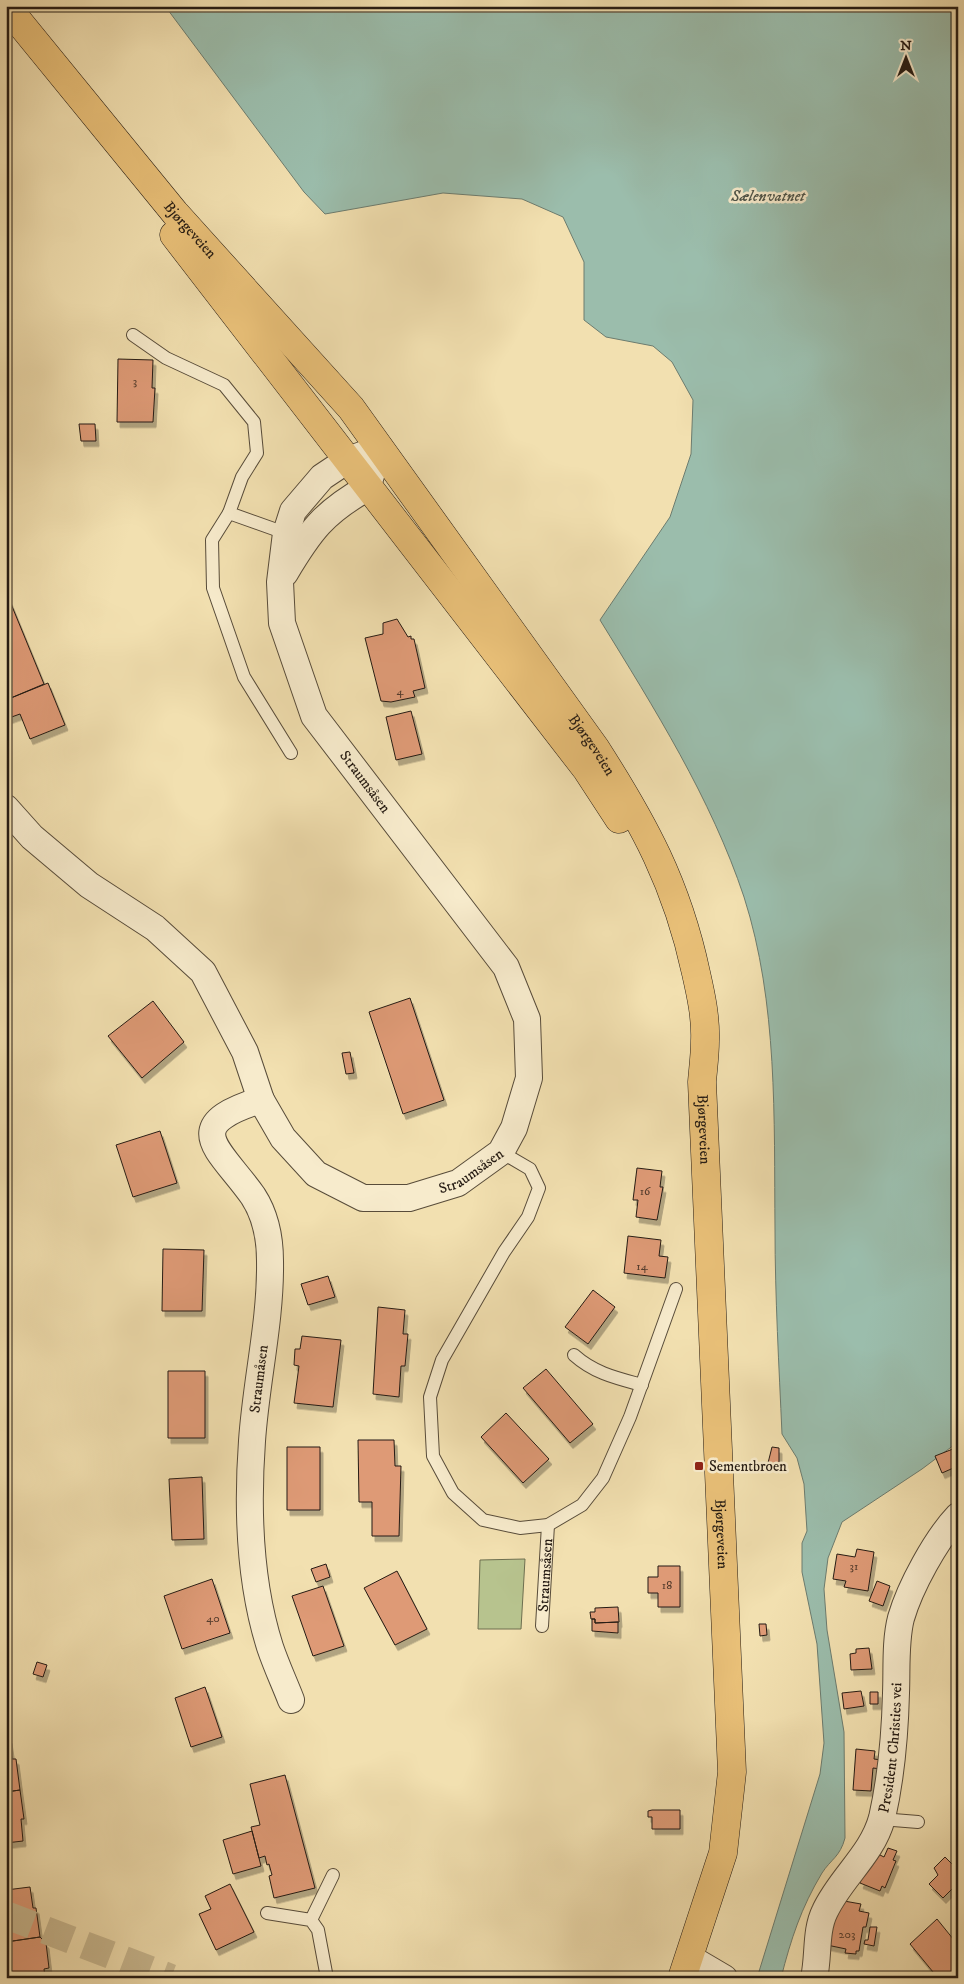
<svg xmlns="http://www.w3.org/2000/svg" width="964" height="1984" font-family="'IM FELL DW Pica',serif">
<defs>
<filter id="shadow"><feDropShadow dx="3" dy="5.5" stdDeviation="0" flood-color="#0004"/></filter>
</defs>
<rect width="100%" height="100%" fill="#f2e0b0"/>
<filter id="stains"><feTurbulence type="fractalNoise" baseFrequency=".004" numOctaves="4"/><feColorMatrix values="0 0 0 0 .2 0 0 0 0 .09 0 0 0 0 .02 0 0 0 .5 -.17"/></filter>
<radialGradient id="worn" r=".72"><stop offset=".6" stop-color="#630" stop-opacity="0"/><stop offset="1" stop-color="#630" stop-opacity=".3"/></radialGradient>
<!-- green -->
<path fill="#b7c38e" stroke="#6e6f50" d="M 525,1559 L 521,1629 L 478,1629 L 480,1560 Z"/>
<!-- water -->
<path fill="#9bbdac" stroke="#6c7c6f" d="M 165,6 L 958,6 L 958,1442 L 922,1469 L 842,1522 L 828,1558 L 824,1589 L 827,1630 L 844,1732 L 845,1838 C 840,1857 831,1859 822,1873 C 801,1908 791,1939 781,1978 L 757,1978 L 820,1774 L 824,1743 L 817,1644 L 802,1572 L 802,1543 L 807,1531 L 804,1484 L 797,1458 L 782,1434 C 779,1366 775,1297 775,1229 C 774,1119 778,1003 744,897 C 711,798 654,708 600,620 L 670,517 L 691,454 L 693,400 L 672,362 L 653,346 L 606,337 L 584,320 L 584,262 L 563,217 L 522,199 L 443,193 L 325,214 L 304,192 Z"/>
<!-- building -->
<path fill="#de9a76" stroke="#251b13" filter="url(#shadow)" d="M 118,359 L 153,360 L 152,388 L 155,388 L 153,422 L 117,422 Z
M 79,424 L 95,424 L 96,441 L 81,441 Z
M 9,599 L 44,684 L 6,700 L 6,600 Z
M 397,619 L 408,637 L 411,636 L 411,639 L 414,639 L 425,688 L 413,691 L 415,697 L 391,702 L 381,701 L 365,638 L 383,634 L 383,623 Z
M 48,683 L 65,725 L 30,739 L 20,714 L 6,719 L 6,700 Z
M 411,711 L 422,754 L 396,760 L 386,717 Z
M 410,998 L 444,1100 L 403,1114 L 369,1012 Z
M 153,1001 L 184,1042 L 142,1078 L 108,1036 Z
M 350,1052 L 354,1073 L 346,1074 L 342,1053 Z
M 160,1131 L 177,1183 L 133,1197 L 116,1145 Z
M 637,1168 L 662,1171 L 660,1187 L 663,1187 L 657,1220 L 636,1217 L 638,1200 L 633,1200 Z
M 628,1236 L 661,1240 L 659,1256 L 668,1257 L 665,1278 L 624,1273 Z
M 163,1249 L 204,1250 L 202,1311 L 162,1311 Z
M 328,1276 L 335,1297 L 308,1305 L 301,1284 Z
M 593,1290 L 615,1307 L 588,1344 L 565,1327 Z
M 378,1307 L 405,1310 L 403,1334 L 408,1334 L 405,1366 L 401,1366 L 399,1397 L 373,1394 Z
M 302,1336 L 341,1340 L 333,1407 L 294,1403 L 299,1366 L 294,1365 L 295,1349 L 300,1349 Z
M 546,1369 L 593,1424 L 570,1443 L 523,1388 Z
M 168,1371 L 205,1371 L 205,1438 L 168,1438 Z
M 506,1413 L 549,1459 L 523,1483 L 481,1437 Z
M 358,1440 L 394,1440 L 395,1466 L 401,1466 L 399,1536 L 372,1536 L 372,1502 L 359,1502 Z
M 287,1447 L 320,1447 L 320,1510 L 287,1510 Z
M 772,1447 L 779,1448 L 779,1464 L 768,1463 Z
M 958,1447 L 958,1466 L 942,1473 L 935,1456 Z
M 202,1477 L 204,1539 L 172,1540 L 169,1479 Z
M 857,1549 L 874,1552 L 868,1591 L 844,1587 L 846,1581 L 833,1579 L 837,1554 L 855,1557 Z
M 326,1564 L 330,1577 L 316,1582 L 311,1569 Z
M 658,1566 L 680,1566 L 680,1607 L 658,1607 L 658,1593 L 648,1593 L 648,1577 L 658,1577 Z
M 397,1571 L 427,1629 L 395,1645 L 364,1588 Z
M 212,1579 L 230,1633 L 182,1649 L 164,1596 Z
M 877,1581 L 890,1586 L 883,1606 L 869,1601 Z
M 323,1586 L 344,1646 L 313,1656 L 292,1596 Z
M 618,1607 L 619,1622 L 595,1623 L 595,1619 L 591,1619 L 590,1612 L 595,1612 L 595,1608 Z
M 592,1619 L 595,1619 L 595,1623 L 618,1622 L 618,1633 L 592,1631 Z
M 759,1624 L 766,1624 L 767,1635 L 760,1636 Z
M 869,1648 L 872,1669 L 851,1670 L 850,1654 L 856,1653 L 856,1649 Z
M 37,1662 L 47,1665 L 43,1677 L 33,1674 Z
M 205,1687 L 222,1737 L 191,1747 L 175,1698 Z
M 861,1691 L 864,1706 L 844,1709 L 842,1693 Z
M 870,1692 L 878,1692 L 878,1704 L 870,1704 Z
M 6,1738 L 9,1738 L 12,1759 L 16,1759 L 20,1790 L 6,1792 Z
M 856,1749 L 875,1751 L 874,1759 L 882,1760 L 881,1769 L 873,1768 L 871,1791 L 853,1790 Z
M 285,1775 L 315,1888 L 274,1898 L 269,1876 L 272,1875 L 269,1864 L 267,1865 L 265,1856 L 259,1858 L 251,1827 L 260,1825 L 250,1784 Z
M 20,1790 L 24,1819 L 21,1819 L 23,1841 L 6,1843 L 6,1792 Z
M 652,1810 L 680,1810 L 680,1829 L 652,1829 L 652,1817 L 648,1817 L 648,1811 Z
M 252,1831 L 261,1866 L 233,1874 L 223,1840 Z
M 888,1848 L 897,1851 L 893,1860 L 896,1861 L 885,1888 L 882,1886 L 880,1891 L 860,1883 L 870,1858 L 878,1854 L 884,1857 Z
M 945,1857 L 958,1870 L 958,1883 L 943,1898 L 929,1884 L 938,1875 L 934,1868 Z
M 230,1884 L 254,1932 L 216,1950 L 199,1914 L 211,1909 L 205,1896 Z
M 30,1887 L 33,1908 L 36,1908 L 40,1937 L 6,1942 L 6,1890 Z
M 844,1901 L 861,1904 L 859,1911 L 869,1913 L 866,1927 L 863,1927 L 859,1951 L 856,1951 L 856,1954 L 845,1953 L 846,1949 L 827,1945 L 837,1902 Z
M 937,1919 L 958,1945 L 956,1952 L 958,1955 L 958,1978 L 938,1978 L 910,1944 Z
M 870,1927 L 877,1927 L 874,1946 L 864,1944 L 865,1940 L 868,1940 Z
M 40,1937 L 46,1943 L 49,1968 L 44,1969 L 45,1978 L 8,1978 L 6,1942 Z"/>
<g fill="none" stroke-linecap="round" stroke-linejoin="round">
<!-- primary-tunnel -->
<path stroke="#c9b991" stroke-width="28" stroke-dasharray="28 14" stroke-linecap="butt" d="M 6,1915 L 171,1978"/>
<!-- service casing -->
<g stroke="#584c3a" stroke-width="14">
<g id="service">
<path d="M 133,335 L 166,358 L 224,385 L 254,422 L 257,453 L 242,477 L 229,513 L 288,534"/>
<path d="M 229,513 L 212,540 L 213,588 L 244,677 L 291,753"/>
<path d="M 501,1152 L 530,1169 L 539,1188 L 528,1217 L 504,1252 L 442,1360 L 430,1397 L 433,1456 L 453,1493 L 483,1520 L 520,1528 L 548,1525 L 582,1505 L 603,1478 L 630,1417 L 676,1289"/>
<path d="M 574,1355 C 594,1373 616,1378 642,1385"/>
<path id="s1" d="M 542,1626 L 548,1525"/>
<path d="M 881,1819 L 918,1822"/>
<path d="M 267,1913 L 311,1920 L 318,1930 L 327,1978"/>
<path d="M 311,1920 L 333,1875"/>
</g>
</g>
<!-- minor casing -->
<g stroke="#584c3a" stroke-width="28">
<g id="minor">
<path d="M 285,573 C 310,531 324,512 367,488 L 374,466"/>
<path id="s2" d="M 6,808 L 32,837 L 89,885 L 155,928 L 203,972 L 245,1052 L 261,1100 L 283,1138 L 316,1174 L 363,1198 L 409,1198 L 458,1183 L 501,1152 L 514,1128 L 529,1078 L 527,1019 L 506,967 L 314,716 L 282,623 L 280,582 L 286,533 L 293,511 L 322,477 L 346,461 L 380,448"/>
<path d="M 261,1100 C 177,1126 220,1149 253,1196 C 266,1216 270,1238 270,1261 C 271,1321 256,1381 252,1441 C 247,1510 249,1581 270,1647 C 276,1665 284,1682 291,1700"/>
<path d="M 690,1958 L 724,1978"/>
<path id="s3" d="M 814,1978 C 819,1956 815,1931 825,1911 C 841,1877 872,1855 882,1818 C 891,1778 895,1734 896,1693 C 897,1669 895,1641 901,1618 C 910,1587 936,1539 958,1516"/>
</g>
</g>
<!-- primary casing -->
<g stroke="#251b13" stroke-width="29">
<g id="primary">
<path id="s4" d="M 6,6 L 175,213 L 351,408 L 596,749 C 644,824 677,884 696,973 C 701,995 706,1018 705,1041 C 705,1055 703,1069 702,1082 L 732,1772 L 723,1853 L 682,1978"/>
<path d="M 174,235 L 587,770 L 619,819"/>
</g>
</g>
<!-- service -->
<use href="#service" stroke="#f7ebcc" stroke-width="12"/>
<!-- minor -->
<use href="#minor" stroke="#f7ebcc" stroke-width="26"/>
<!-- primary -->
<use href="#primary" stroke="#e9c078" stroke-width="28"/>
</g>
<!-- markers -->
<rect fill="#8f2418" stroke="#f7ebcc" stroke-width="2" x="694" y="1461" width="10" height="10" rx="2.5"/>
<g text-anchor="middle" dominant-baseline="central" stroke-width="5" stroke-linejoin="round" paint-order="stroke">
<!-- number labels -->
<g font-size="12" fill="#533b2c">
<text x="135" y="381">3</text>
<text x="400" y="691">4</text>
<text x="645" y="1191">16</text>
<text x="642" y="1266">14</text>
<text x="854" y="1566">31</text>
<text x="667" y="1585">18</text>
<text x="213" y="1618">40</text>
<text x="847" y="1934">203</text>
</g>
<!-- street labels -->
<g font-size="15" fill="#251b13" stroke="#f7ebcc">
<text stroke="none"><textPath href="#s4" startOffset="290">Bjørgeveien</textPath></text>
<text stroke="none"><textPath href="#s4" startOffset="944">Bjørgeveien</textPath></text>
<text transform="translate(365 782) rotate(53)">Straumsåsen</text>
<text stroke="none"><textPath href="#s4" startOffset="1354">Bjørgeveien</textPath></text>
<text stroke="none"><textPath href="#s2" startOffset="658">Straumsåsen</textPath></text>
<text transform="translate(259 1379) rotate(-83)">Straumåsen</text>
<text stroke="none"><textPath href="#s4" startOffset="1759">Bjørgeveien</textPath></text>
<text stroke="none"><textPath href="#s1" startOffset="51">Straumsåsen</textPath></text>
<text stroke="none"><textPath href="#s3" startOffset="249">President Christies vei</textPath></text>
</g>
<!-- poi labels -->
<g font-size="15" fill="#251b13" stroke="#f7ebcc" text-anchor="start">
<text x="709" y="1466">Sementbroen</text>
</g>
<!-- water labels -->
<g font-size="16" font-style="italic" fill="#4e5449" stroke="#f7ebcc">
<text x="768" y="196">Sælenvatnet</text>
</g>
</g>
<!-- margin -->
<rect width="964" height="1984" fill="none" stroke="#f2e0b0" stroke-width="25"/>
<rect x="8" y="8" width="949" height="1969" fill="none" stroke="#251b13" stroke-width="2.5"/>
<rect x="12" y="12" width="939" height="1959" fill="none" stroke="#251b13"/>
<!-- north arrow -->
<g transform="translate(906 58)" stroke="#f7ebcc" stroke-width="4" paint-order="stroke">
<path d="M0-4L9 19L0 12L-9 19Z" fill="#251b13"/>
<text y="-8" font-size="14" font-weight="bold" text-anchor="middle" fill="#251b13">N</text>
</g>
<rect width="100%" height="100%" filter="url(#stains)"/>
<rect width="100%" height="100%" fill="url(#worn)"/>
</svg>
